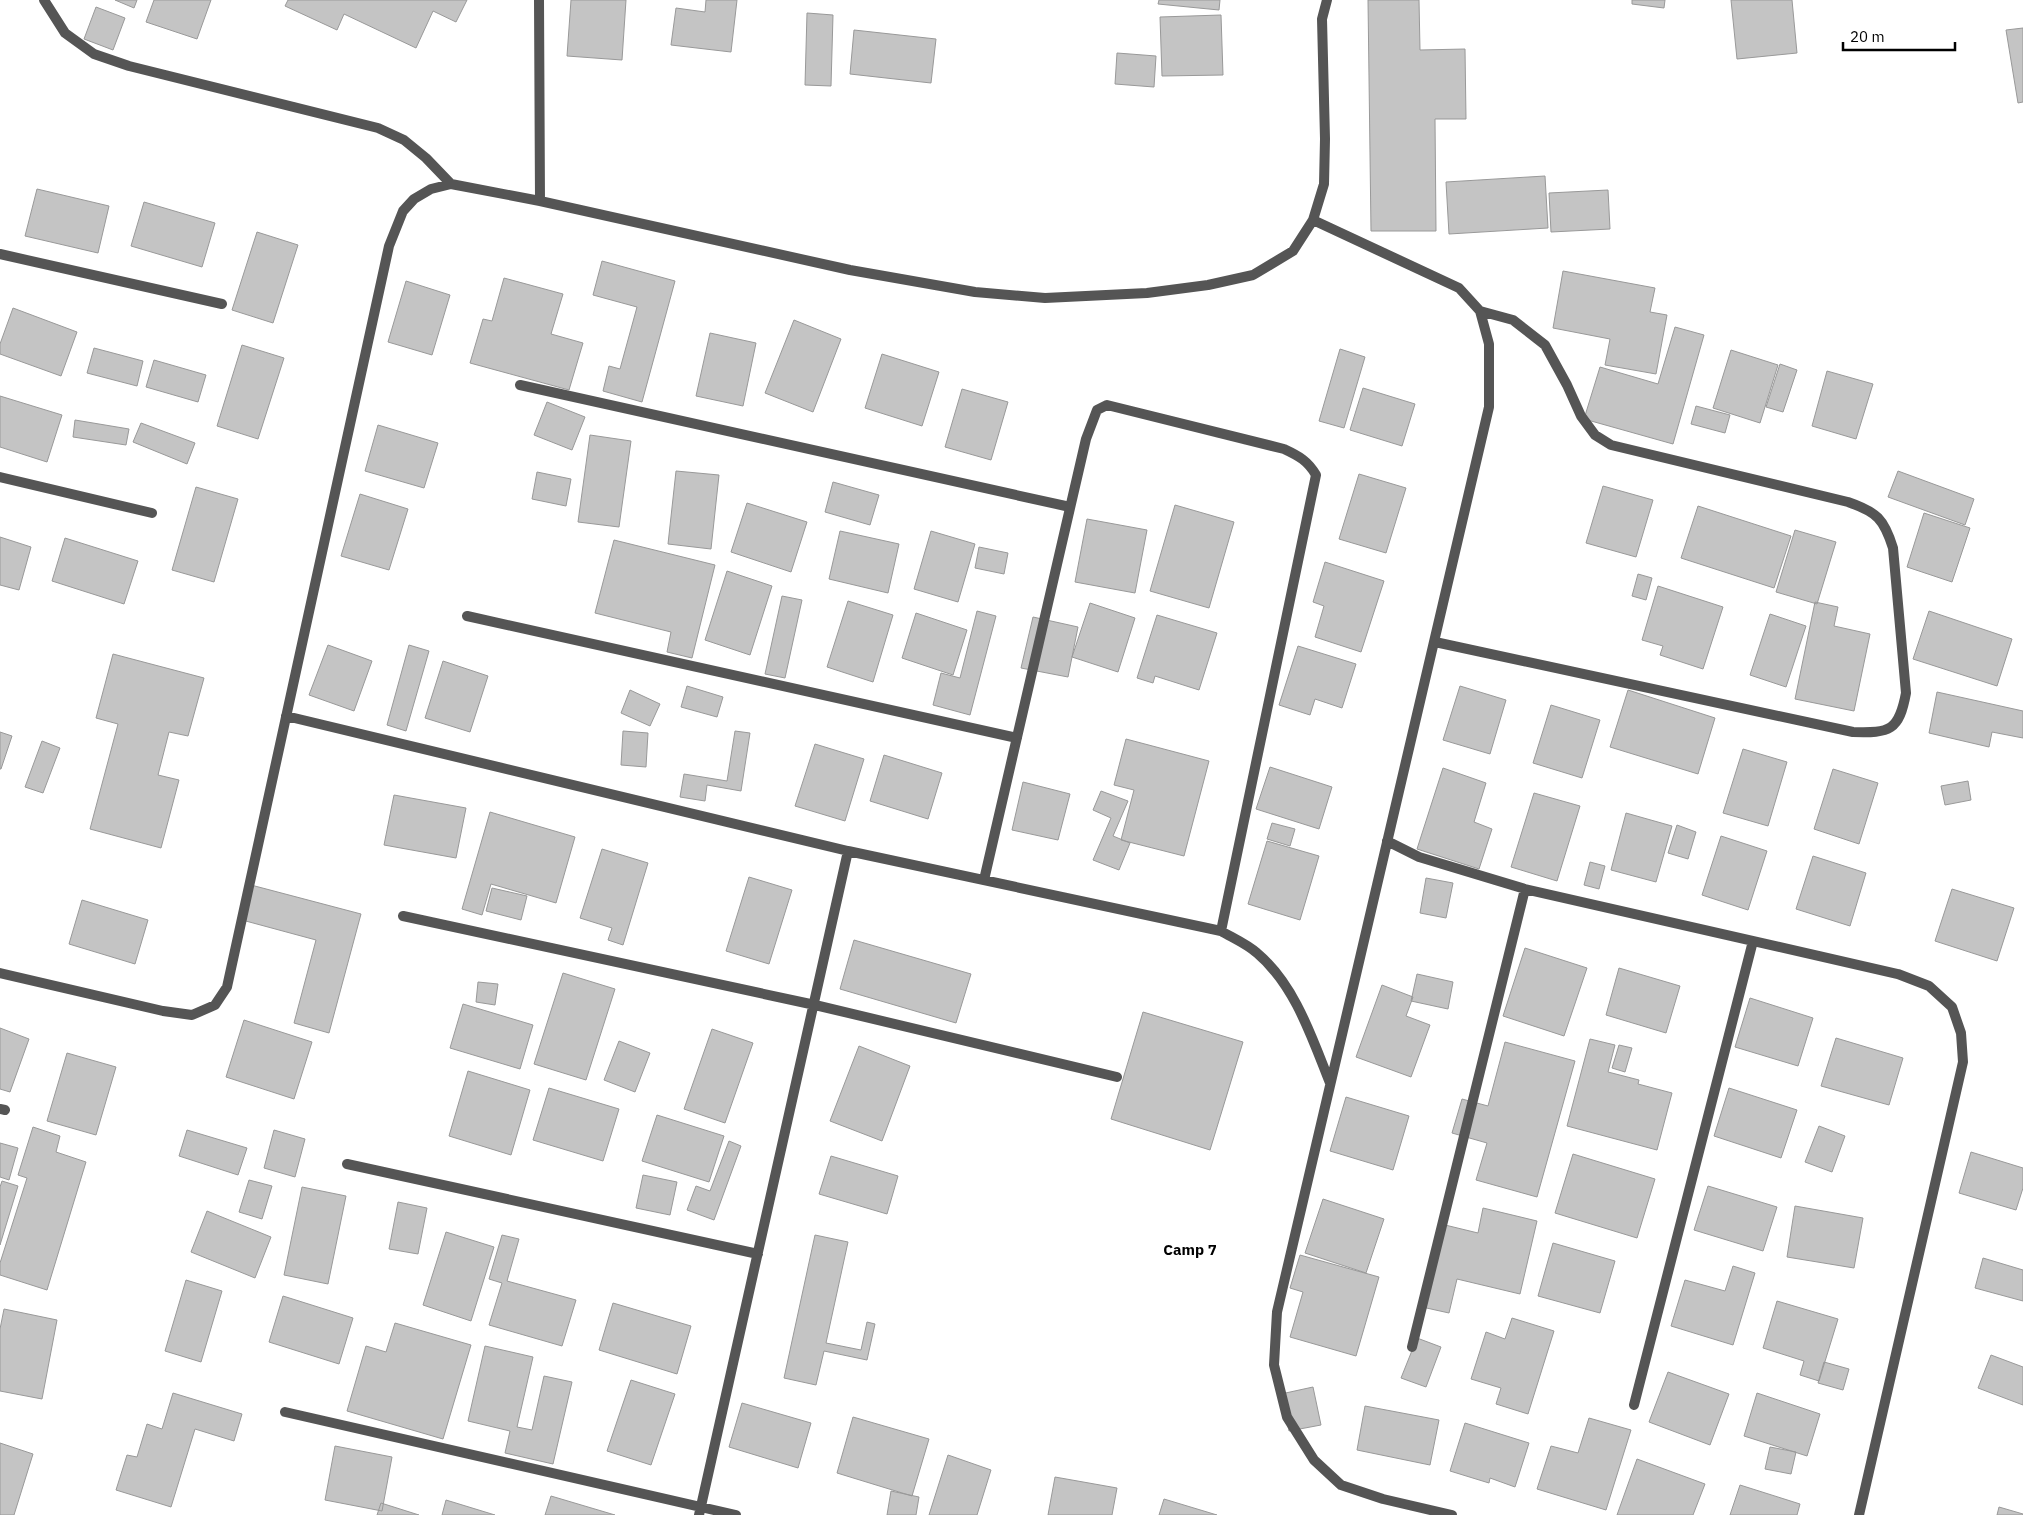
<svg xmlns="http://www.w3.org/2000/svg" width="2023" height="1515" font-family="'IBM Plex Sans',sans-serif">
<rect width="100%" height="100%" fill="#fff"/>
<!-- building -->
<path fill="#c4c4c4" stroke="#999" d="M 115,0 L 137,0 L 134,8 Z
M 154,0 L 211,0 L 197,39 L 146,22 Z
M 288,0 L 467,0 L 456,22 L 433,11 L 416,48 L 344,14 L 337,30 L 285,6 Z
M 571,0 L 626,0 L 622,60 L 567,56 Z
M 706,0 L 737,0 L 731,52 L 671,45 L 676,8 L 705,12 Z
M 1159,0 L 1220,0 L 1219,10 L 1158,4 Z
M 1368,0 L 1419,0 L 1420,50 L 1465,49 L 1466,119 L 1435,119 L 1436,231 L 1371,231 Z
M 1632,0 L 1665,0 L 1664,8 L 1632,4 Z
M 1731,0 L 1792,0 L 1797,53 L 1737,59 Z
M 96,7 L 125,18 L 113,50 L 84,39 Z
M 807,13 L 833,15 L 831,86 L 805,85 Z
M 1221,15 L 1223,75 L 1162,76 L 1160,17 Z
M 2023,28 L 2023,102 L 2018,103 L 2006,30 Z
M 854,30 L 936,39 L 931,83 L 850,74 Z
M 1117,53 L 1156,56 L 1154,87 L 1115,84 Z
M 1545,176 L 1548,228 L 1449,234 L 1446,182 Z
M 37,189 L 109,206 L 98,253 L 25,236 Z
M 1608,190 L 1610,229 L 1551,232 L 1549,193 Z
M 144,202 L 215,223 L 202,267 L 131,246 Z
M 257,232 L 298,245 L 273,323 L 232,310 Z
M 602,261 L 675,281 L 642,402 L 603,391 L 609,366 L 620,369 L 637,307 L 593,295 Z
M 1563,271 L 1655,288 L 1650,312 L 1667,315 L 1656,374 L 1605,365 L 1610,339 L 1553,328 Z
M 504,278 L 563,294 L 551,334 L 583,343 L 569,390 L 470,363 L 483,319 L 492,321 Z
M 406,281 L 450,295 L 432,355 L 388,342 Z
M 13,308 L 77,332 L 61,376 L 0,354 L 0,344 Z
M 794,320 L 841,339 L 813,412 L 765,393 Z
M 1675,327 L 1704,335 L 1673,444 L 1584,419 L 1600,367 L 1658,384 Z
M 710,333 L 756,343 L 743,406 L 696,396 Z
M 242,345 L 284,358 L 258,439 L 217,426 Z
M 94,348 L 143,361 L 137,386 L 87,373 Z
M 1340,349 L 1365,357 L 1344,428 L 1319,421 Z
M 1731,350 L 1778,365 L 1760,423 L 1713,408 Z
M 882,354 L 939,372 L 922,426 L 865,408 Z
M 154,360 L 206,375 L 198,402 L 146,387 Z
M 1780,364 L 1797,370 L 1783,412 L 1766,407 Z
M 1827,371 L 1873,384 L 1856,439 L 1812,426 Z
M 1363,388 L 1415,404 L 1402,446 L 1350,430 Z
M 962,389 L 1008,402 L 991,460 L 945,447 Z
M 0,396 L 62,415 L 47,462 L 0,447 Z
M 547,402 L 585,417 L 572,450 L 534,435 Z
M 1696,406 L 1730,415 L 1725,433 L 1691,424 Z
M 75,420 L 129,429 L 126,445 L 73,437 Z
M 141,423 L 195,443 L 187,464 L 133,442 Z
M 378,425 L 438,443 L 424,488 L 365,471 Z
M 590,435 L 631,441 L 619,527 L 578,522 Z
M 676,471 L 719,475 L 711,549 L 668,544 Z
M 1898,471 L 1974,499 L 1965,525 L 1888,497 Z
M 537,472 L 571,479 L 566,506 L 532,499 Z
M 1359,474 L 1406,488 L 1386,553 L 1339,539 Z
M 833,482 L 879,495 L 870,525 L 825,512 Z
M 1603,486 L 1653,500 L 1636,557 L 1586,543 Z
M 196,487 L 238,499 L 214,582 L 172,570 Z
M 360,494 L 408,509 L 389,570 L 341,556 Z
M 747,503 L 807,522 L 791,572 L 731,552 Z
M 1175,505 L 1234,522 L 1209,608 L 1150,591 Z
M 1698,506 L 1791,536 L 1774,588 L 1681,558 Z
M 1924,513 L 1970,528 L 1952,582 L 1907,567 Z
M 1087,519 L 1147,530 L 1135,593 L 1075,582 Z
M 1795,530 L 1836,542 L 1817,604 L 1776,592 Z
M 840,531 L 899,544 L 888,593 L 829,579 Z
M 931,531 L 975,544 L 958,602 L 914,589 Z
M 0,537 L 31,547 L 19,590 L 0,585 Z
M 65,538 L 138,561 L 124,604 L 52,581 Z
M 614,540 L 715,565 L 692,658 L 667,652 L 671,632 L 595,613 Z
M 979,547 L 1008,553 L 1004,574 L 975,568 Z
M 1325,562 L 1384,581 L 1361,652 L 1315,637 L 1324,606 L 1313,602 Z
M 727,571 L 772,586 L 750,655 L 705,640 Z
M 1638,574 L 1652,578 L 1646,600 L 1632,596 Z
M 1658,586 L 1723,607 L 1703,669 L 1660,655 L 1663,646 L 1642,640 Z
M 782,596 L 802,600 L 785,678 L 765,674 Z
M 848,601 L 893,615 L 873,682 L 827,667 Z
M 1815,602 L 1838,607 L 1834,626 L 1870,634 L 1854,711 L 1795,699 Z
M 1090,603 L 1135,618 L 1118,672 L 1072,657 Z
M 977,611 L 996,616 L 970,715 L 933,705 L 941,673 L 960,678 Z
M 1929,611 L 2012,639 L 1997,686 L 1913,659 Z
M 916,613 L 967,630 L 953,675 L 902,658 Z
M 1770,614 L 1806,626 L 1786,687 L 1750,675 Z
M 1157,615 L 1217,633 L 1199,690 L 1155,676 L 1153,683 L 1137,678 Z
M 1033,617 L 1078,627 L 1068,677 L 1021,668 Z
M 328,645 L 372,661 L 354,711 L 309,695 Z
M 409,645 L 429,651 L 406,731 L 387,725 Z
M 1298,646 L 1356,664 L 1342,708 L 1315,699 L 1310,715 L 1279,705 Z
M 113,654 L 204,678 L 188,736 L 169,732 L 158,775 L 179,780 L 161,848 L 90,829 L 118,724 L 96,718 Z
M 443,661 L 488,676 L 470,732 L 425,718 Z
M 687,686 L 723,697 L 717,717 L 681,707 Z
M 1460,686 L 1506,700 L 1490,754 L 1443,740 Z
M 630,690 L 660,704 L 650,726 L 621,713 Z
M 1628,690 L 1715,718 L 1698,774 L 1610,747 Z
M 1937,692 L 2023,711 L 2023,738 L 1992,732 L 1989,747 L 1929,733 Z
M 1551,705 L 1600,720 L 1582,778 L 1533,763 Z
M 623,731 L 648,733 L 646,767 L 621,765 Z
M 735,731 L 750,733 L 741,791 L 707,785 L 705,801 L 680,797 L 684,774 L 727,781 Z
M 0,732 L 12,736 L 1,769 L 0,769 Z
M 1126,739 L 1209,761 L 1184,856 L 1121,840 L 1134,790 L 1114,785 Z
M 42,741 L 60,748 L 43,793 L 25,787 Z
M 815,744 L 864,759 L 845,821 L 795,806 Z
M 1743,749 L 1787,762 L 1768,826 L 1723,813 Z
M 884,755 L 942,773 L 928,819 L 870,801 Z
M 1270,767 L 1332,787 L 1319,829 L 1256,809 Z
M 1443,768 L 1486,783 L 1474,822 L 1492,829 L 1479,869 L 1417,849 Z
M 1833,769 L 1878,783 L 1859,844 L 1814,829 Z
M 1968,781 L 1971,800 L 1945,805 L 1941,786 Z
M 1023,782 L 1070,794 L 1058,840 L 1012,830 Z
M 1101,791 L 1128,801 L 1113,836 L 1130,843 L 1119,870 L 1093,860 L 1111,818 L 1093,810 Z
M 1534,793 L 1580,806 L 1557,881 L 1511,867 Z
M 394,795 L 466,808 L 456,858 L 384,845 Z
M 490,812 L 575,837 L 556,903 L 491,884 L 482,915 L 462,909 Z
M 1626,813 L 1672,826 L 1656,882 L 1611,870 Z
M 1272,823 L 1295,829 L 1290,846 L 1267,839 Z
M 1677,825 L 1696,832 L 1688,859 L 1668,853 Z
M 1721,836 L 1767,851 L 1748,910 L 1702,895 Z
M 1267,841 L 1319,856 L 1300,920 L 1248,904 Z
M 602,849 L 648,863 L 623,945 L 608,940 L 612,928 L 580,918 Z
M 1813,856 L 1866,873 L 1850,926 L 1796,909 Z
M 1590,862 L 1605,866 L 1599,889 L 1584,885 Z
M 749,877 L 792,890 L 769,964 L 726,951 Z
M 1426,878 L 1453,883 L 1446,918 L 1420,913 Z
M 251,885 L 361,914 L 329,1033 L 294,1023 L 316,940 L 242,920 Z
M 492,888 L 527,896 L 521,920 L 486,911 Z
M 1952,889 L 2014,908 L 1997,961 L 1935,941 Z
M 82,900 L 148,920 L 135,964 L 69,944 Z
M 854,940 L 971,974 L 956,1023 L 840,989 Z
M 1525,948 L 1587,968 L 1564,1036 L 1503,1016 Z
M 1619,968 L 1680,986 L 1666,1033 L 1606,1015 Z
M 563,973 L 615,989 L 586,1080 L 534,1064 Z
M 1417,974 L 1453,982 L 1448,1009 L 1411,1001 Z
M 478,982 L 498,984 L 495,1005 L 476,1002 Z
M 1382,985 L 1413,997 L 1406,1016 L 1430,1025 L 1411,1077 L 1356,1057 Z
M 1750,998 L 1813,1018 L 1798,1066 L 1735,1047 Z
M 463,1004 L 533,1025 L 520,1069 L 450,1048 Z
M 1143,1012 L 1243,1042 L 1210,1150 L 1111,1119 Z
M 244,1020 L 312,1042 L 294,1099 L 226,1077 Z
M 0,1028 L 29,1039 L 10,1092 L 0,1089 Z
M 712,1029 L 753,1043 L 725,1123 L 684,1109 Z
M 1836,1038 L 1903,1058 L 1889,1105 L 1821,1086 Z
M 1590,1039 L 1615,1045 L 1608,1072 L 1639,1080 L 1638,1084 L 1672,1093 L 1657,1150 L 1567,1126 Z
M 619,1041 L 650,1053 L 635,1092 L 604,1080 Z
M 1505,1042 L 1575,1061 L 1537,1197 L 1476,1180 L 1487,1143 L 1452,1133 L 1462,1099 L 1488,1106 Z
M 1619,1045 L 1632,1048 L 1625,1072 L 1612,1068 Z
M 859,1046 L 910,1066 L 882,1141 L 830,1121 Z
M 67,1053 L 116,1067 L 96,1135 L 47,1121 Z
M 468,1071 L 530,1090 L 511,1155 L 449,1136 Z
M 549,1088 L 619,1109 L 603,1161 L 533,1140 Z
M 1729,1088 L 1797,1110 L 1781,1158 L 1714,1136 Z
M 1346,1097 L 1409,1116 L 1393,1170 L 1330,1151 Z
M 657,1115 L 724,1136 L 709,1182 L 642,1161 Z
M 1819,1126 L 1845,1136 L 1832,1172 L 1805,1162 Z
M 33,1127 L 60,1136 L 56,1152 L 86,1162 L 47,1290 L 0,1275 L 0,1263 L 27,1178 L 18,1175 Z
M 187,1130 L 247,1148 L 238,1175 L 179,1156 Z
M 274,1130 L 305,1139 L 295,1177 L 264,1168 Z
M 729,1141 L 741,1146 L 714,1220 L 687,1210 L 696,1186 L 710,1191 Z
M 0,1143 L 18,1148 L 9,1180 L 0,1177 Z
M 1971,1152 L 2023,1168 L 2023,1188 L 2016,1210 L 1959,1193 Z
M 1573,1154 L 1655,1179 L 1637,1238 L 1555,1213 Z
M 831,1156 L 898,1176 L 887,1214 L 819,1194 Z
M 643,1175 L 677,1182 L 670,1215 L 636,1208 Z
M 249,1180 L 272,1186 L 262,1219 L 239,1212 Z
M 2,1181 L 18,1186 L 0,1245 L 0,1187 Z
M 1708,1186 L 1777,1207 L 1763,1251 L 1694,1230 Z
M 302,1187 L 346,1196 L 328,1284 L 284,1275 Z
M 1323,1199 L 1384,1219 L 1366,1273 L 1305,1253 Z
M 398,1202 L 427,1208 L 418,1254 L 389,1249 Z
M 1795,1206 L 1863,1218 L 1854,1268 L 1787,1257 Z
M 1483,1208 L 1537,1221 L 1520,1294 L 1457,1279 L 1449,1313 L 1422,1307 L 1441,1224 L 1478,1233 Z
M 207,1211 L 271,1237 L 255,1278 L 191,1252 Z
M 446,1232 L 494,1247 L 471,1321 L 423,1305 Z
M 502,1235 L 519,1239 L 507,1281 L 576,1300 L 562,1346 L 489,1325 L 502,1283 L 489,1279 Z
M 815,1235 L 848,1242 L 826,1343 L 861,1350 L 867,1322 L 875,1324 L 867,1360 L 824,1351 L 816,1385 L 784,1378 Z
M 1553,1243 L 1615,1261 L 1600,1313 L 1538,1296 Z
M 1300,1255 L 1379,1277 L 1356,1356 L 1290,1337 L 1303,1292 L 1290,1288 Z
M 1983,1258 L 2023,1270 L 2023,1301 L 1975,1288 Z
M 1733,1266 L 1755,1273 L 1733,1345 L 1671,1326 L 1685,1280 L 1725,1291 Z
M 186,1280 L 222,1291 L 201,1362 L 165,1351 Z
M 283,1296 L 353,1318 L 339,1364 L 269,1342 Z
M 1777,1301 L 1838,1319 L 1819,1381 L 1800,1375 L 1804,1361 L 1763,1348 Z
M 613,1303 L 691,1326 L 677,1374 L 599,1350 Z
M 4,1309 L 57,1320 L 42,1399 L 0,1391 L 0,1329 Z
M 1512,1318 L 1554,1331 L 1528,1414 L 1496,1404 L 1501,1388 L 1471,1379 L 1486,1332 L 1505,1339 Z
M 395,1323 L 471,1345 L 443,1439 L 347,1411 L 366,1346 L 386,1352 Z
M 1417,1338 L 1441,1347 L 1426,1387 L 1401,1378 Z
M 485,1346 L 533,1357 L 517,1427 L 532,1430 L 544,1376 L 572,1382 L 553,1464 L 505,1453 L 510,1431 L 468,1421 Z
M 1991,1355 L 2023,1367 L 2023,1405 L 1978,1388 Z
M 1824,1362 L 1849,1369 L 1843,1390 L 1818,1383 Z
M 1668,1372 L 1729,1394 L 1710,1445 L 1649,1422 Z
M 631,1380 L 675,1394 L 651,1465 L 607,1451 Z
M 1313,1387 L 1321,1425 L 1289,1431 L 1281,1394 Z
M 173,1393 L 242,1414 L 234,1441 L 195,1429 L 171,1507 L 116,1490 L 127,1455 L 137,1457 L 147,1424 L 162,1429 Z
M 1757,1393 L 1820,1414 L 1807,1456 L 1744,1436 Z
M 742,1403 L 811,1423 L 798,1468 L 729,1447 Z
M 1365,1406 L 1439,1420 L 1430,1465 L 1357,1450 Z
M 853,1417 L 929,1439 L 912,1496 L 837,1473 Z
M 1589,1418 L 1631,1430 L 1606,1510 L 1537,1489 L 1551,1446 L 1578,1453 Z
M 1465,1423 L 1529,1443 L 1515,1487 L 1490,1478 L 1489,1483 L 1450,1471 Z
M 0,1443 L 33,1454 L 14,1515 L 0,1515 Z
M 335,1446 L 392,1457 L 382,1511 L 325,1500 Z
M 1770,1447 L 1796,1452 L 1791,1474 L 1765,1469 Z
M 948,1455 L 991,1470 L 977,1515 L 929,1515 Z
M 1637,1459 L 1705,1484 L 1693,1515 L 1617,1515 Z
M 1055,1477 L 1117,1488 L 1112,1515 L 1048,1515 Z
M 1740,1485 L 1800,1504 L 1797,1515 L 1730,1515 Z
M 891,1491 L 919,1497 L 916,1515 L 887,1515 Z
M 551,1496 L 615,1515 L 545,1515 Z
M 1164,1499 L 1217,1515 L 1159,1515 Z
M 446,1500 L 495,1515 L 442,1515 Z
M 381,1503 L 419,1515 L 377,1515 Z
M 1999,1507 L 2023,1514 L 2023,1515 L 1997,1515 Z"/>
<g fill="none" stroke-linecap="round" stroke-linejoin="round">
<!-- minor -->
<path stroke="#555" stroke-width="10" d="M 44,0 L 65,33 L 94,54 L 129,66 L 378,128 L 404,140 L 426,158 L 451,184
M 539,0 L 540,201
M 1313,220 L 1459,288 L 1480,311 L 1489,344 L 1489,407 L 1277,1312 L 1274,1365 L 1287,1417 L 1314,1460 L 1341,1485 L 1383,1499 L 1452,1515
M 0,254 L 222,304
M 520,385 L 1070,507
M 0,477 L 152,513
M 467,616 L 1017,738
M 1435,642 L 1853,732 C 1890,733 1899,731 1906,693 L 1893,548 C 1884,519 1877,512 1848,502 L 1611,445 L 1595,435 L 1581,416 L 1567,385 L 1545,345 L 1513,320 L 1480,311
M 286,716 L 848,851 L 1221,931 C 1233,938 1247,944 1257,953 C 1295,985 1312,1038 1330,1083
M 1387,841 L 1419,857 L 1525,889 L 1898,974 L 1929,986 L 1952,1007 L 1961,1033 L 1963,1062 L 1859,1515
M 984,880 L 1086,439 L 1097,410 L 1107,405 L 1284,449 C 1299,456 1308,461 1316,475 L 1221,931
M 403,916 L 815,1005 L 1117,1077
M 0,973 L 163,1011 L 192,1015 L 215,1005 L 227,987 L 389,246 L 403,211 L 414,199 L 431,189 L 451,184 L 540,201 L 850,270 L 975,292 L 1045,298 L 1147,293 L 1208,285 L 1253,275 L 1293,251 L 1313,220 L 1324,184 L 1325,139 L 1322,19 L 1327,0
M 0,1109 L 5,1110
M 347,1164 L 758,1254
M 1412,1347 L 1525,889
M 1634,1405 L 1753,941
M 285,1412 L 736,1515
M 699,1515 L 848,851"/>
</g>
<g text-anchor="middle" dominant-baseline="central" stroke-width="4" stroke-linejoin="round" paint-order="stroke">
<!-- neighbourhood labels -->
<g font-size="15" font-weight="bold" fill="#000" stroke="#fff">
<text x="1190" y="1249">Camp 7</text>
</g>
</g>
<!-- scale -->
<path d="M1843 42v8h112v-8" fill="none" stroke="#000000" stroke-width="2.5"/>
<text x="1850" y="42" font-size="15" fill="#000000" stroke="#ffffff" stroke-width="4" paint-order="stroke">20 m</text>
</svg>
